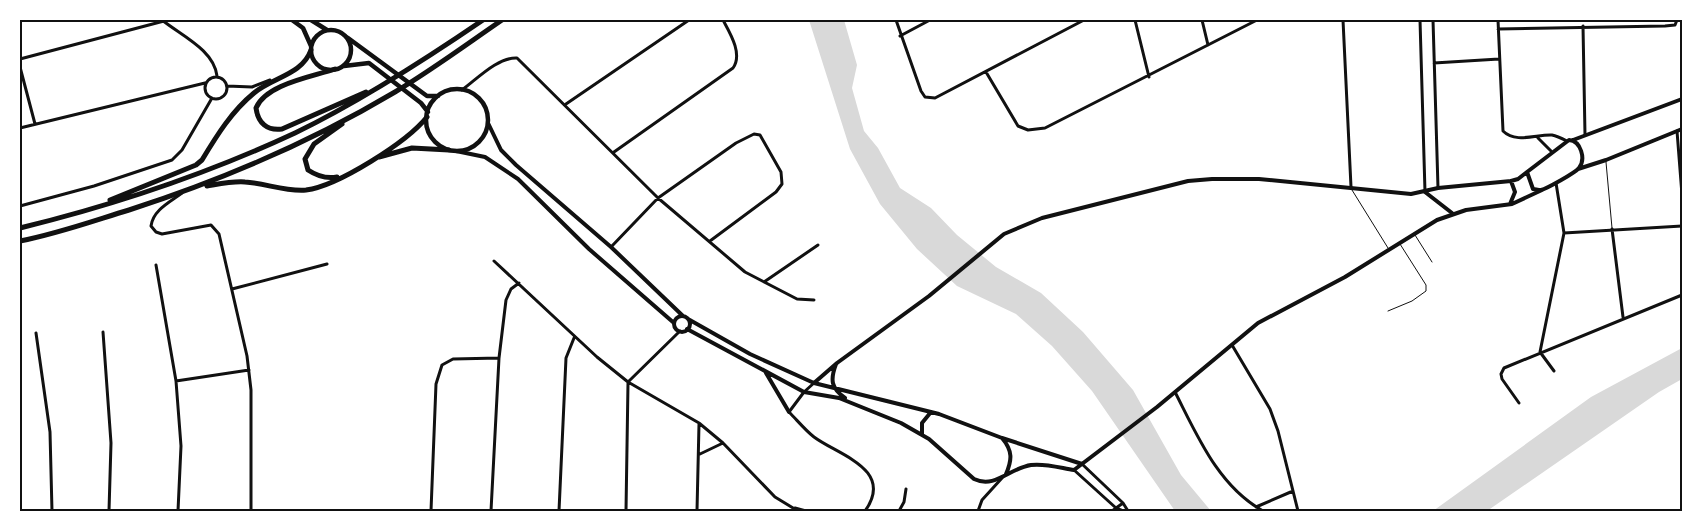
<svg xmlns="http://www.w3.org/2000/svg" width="1702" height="531" font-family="'Varela Round',sans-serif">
<rect width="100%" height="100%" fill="#fff"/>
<!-- water -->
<path fill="#d9d9d9" d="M 809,20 L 844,20 L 857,65 L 852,88 L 864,131 L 878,148 L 900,188 L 931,208 L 957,235 L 996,267 L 1041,293 L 1083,332 L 1133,390 L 1181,475 L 1211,511 L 1175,511 L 1092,391 L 1052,346 L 1016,314 L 957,286 L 917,249 L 880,204 L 850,149 Z
M 1682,348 L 1682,379 L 1659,392 L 1487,511 L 1433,511 L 1591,397 Z"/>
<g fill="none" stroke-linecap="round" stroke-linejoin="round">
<!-- service -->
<path stroke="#111" stroke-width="1" d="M 1606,162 L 1612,228
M 1352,190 L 1388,248
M 1415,235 L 1432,262
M 1388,311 L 1412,301 L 1426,291 L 1426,285 L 1400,244"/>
<!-- minor -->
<path stroke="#111" stroke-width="3" d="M 162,20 C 182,36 214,50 217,76
M 896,20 L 921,91 L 925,97 L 935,98 L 1084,20
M 1135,20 L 1149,77
M 1202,20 L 1208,45
M 1343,20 L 1351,187
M 1420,20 L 1425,192
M 1433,20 L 1438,188
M 1498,20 L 1503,131 C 1516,144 1537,134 1552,135 C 1557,136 1563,139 1567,141
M 1583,26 L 1585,135
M 1498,29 L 1665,26 L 1675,25 L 1677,20
M 900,36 L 930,20
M 20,59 L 164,21
M 1434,63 L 1499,59
M 20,67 L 35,124
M 986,72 L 1018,126 L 1028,130 L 1045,128 L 1257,20
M205 88a11 11 0 1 1 22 0a11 11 0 1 1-22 0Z
M 227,86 L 252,87 L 270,80
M 462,90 C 477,79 498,57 517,58 L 658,198 L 745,272 L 797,299 L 814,300
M 566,104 L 689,20
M 20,128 L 205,83
M 1677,131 L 1682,195
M 1538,138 L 1551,151
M 614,152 L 733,68 C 743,54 730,33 723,20
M 182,193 C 170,202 153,210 151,226 L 156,232 L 162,234 L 211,225 L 219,234 L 247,356 L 251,390 L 251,511
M 20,206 L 94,186 L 172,160 L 182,150 L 212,98
M 1612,229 L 1623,317
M 1564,233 L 1682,226
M 611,247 L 658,198 L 736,143 L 754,134 L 760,135 L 781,172 L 782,184 L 776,192 L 710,241
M 494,261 L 597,357 L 628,382 L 699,423 L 723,443 L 775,497 L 798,511
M 156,265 L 176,381 L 181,446 L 178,511
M 764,282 L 818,245
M 232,289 L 327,264
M 103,332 L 111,443 L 109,511
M 36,333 L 50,432 L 52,511
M 1232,345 L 1270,409 L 1278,431 L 1298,511
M 1554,371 L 1540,352 L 1564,233 L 1556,183
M 176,381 L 249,370
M 628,382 L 680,331
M 814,383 L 804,392 L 789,412 C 797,420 805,430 814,437 C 838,455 895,469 865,511
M 1175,392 C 1197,435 1218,486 1263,511
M 1519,403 L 1502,379 L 1501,374 L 1504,368 L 1682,295
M 700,454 L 723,443
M 1082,464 L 1123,503 L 1128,511
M 1074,470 L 1116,508 L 1123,511
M 1256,507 L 1293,491
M 795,508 L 806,511
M 431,511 L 436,384 L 442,365 L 453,359 L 499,358
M 491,511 L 499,358 L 506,300 L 511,289 L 519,283
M 559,511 L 566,358 L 574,338
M 626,511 L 628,383
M 697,511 L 699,424
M 899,511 L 904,502 L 906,489
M 978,511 L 982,500 L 1002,478
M 1112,511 L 1123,503"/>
<!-- tertiary -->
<path stroke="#111" stroke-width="4" d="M 488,123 L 501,150 L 516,165 L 611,247 L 683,316
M 1569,140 C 1581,141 1586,159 1579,168 C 1575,173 1546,189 1541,190 C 1538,190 1535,189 1533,189 L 1527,172 Z
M 1573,140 L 1682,99
M 456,151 L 485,157 L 518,179 L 589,249 L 674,323
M 1578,169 L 1606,160 L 1682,129
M 1425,192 L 1452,213
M 1510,204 L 1515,192 L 1511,181
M674 324a8 8 0 1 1 16 0a8 8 0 1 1-16 0Z
M 688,319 L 750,354 L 814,383 L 939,414 L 1002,438 L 1082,464
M 687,329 L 804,392 L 839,398 L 901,423 L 929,439 L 974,479 C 995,489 1010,468 1031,465 C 1045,463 1061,468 1074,470 L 1157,407 L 1258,323 L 1345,277 L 1437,220 L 1466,210 L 1512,204 L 1542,190
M 836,364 C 830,380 831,388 845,398
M 766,373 L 789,412
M 814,383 L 837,363 L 929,296 L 1004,234 L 1042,218 L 1188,181 L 1212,179 L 1259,179 L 1411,194 L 1438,188 L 1511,181 L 1518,179 L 1527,172
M 922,435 L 922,423 L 931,412
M 1002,438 C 1013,451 1012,460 1006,474"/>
<!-- secondary -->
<path stroke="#111" stroke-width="4.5" d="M 292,20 L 303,28 L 311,46
M 311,20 L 327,30
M311 50a20 20 0 1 1 40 0a20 20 0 1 1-40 0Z
M 348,38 L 427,96 L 438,96
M 344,66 L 369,63 L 421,103 L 428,112
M426 120a31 31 0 1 1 62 0a31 31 0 1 1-62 0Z"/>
<!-- trunk -->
<path stroke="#111" stroke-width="5" d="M 335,69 C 312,77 266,84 256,108 C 258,123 267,131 282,129 L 366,92
M 379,157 L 412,148 L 449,150
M 337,177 C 326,179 317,176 308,170 L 305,159 L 314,144 L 342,124
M 207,186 C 219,184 233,181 245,182 C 265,183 286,192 306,190 C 338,186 407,142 427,117
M 110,200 L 196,165 L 202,160 C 217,135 232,111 254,93 C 273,77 302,75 311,50
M 20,228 C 114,205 207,174 295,133 C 361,101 423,61 483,20
M 20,241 C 57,234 93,221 129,210 C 222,180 311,142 395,92 C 432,70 467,44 502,20"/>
</g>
<!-- border -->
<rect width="1702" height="531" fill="none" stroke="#ffffff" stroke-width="42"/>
<rect x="21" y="21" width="1660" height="489" fill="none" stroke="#111" stroke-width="2"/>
</svg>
